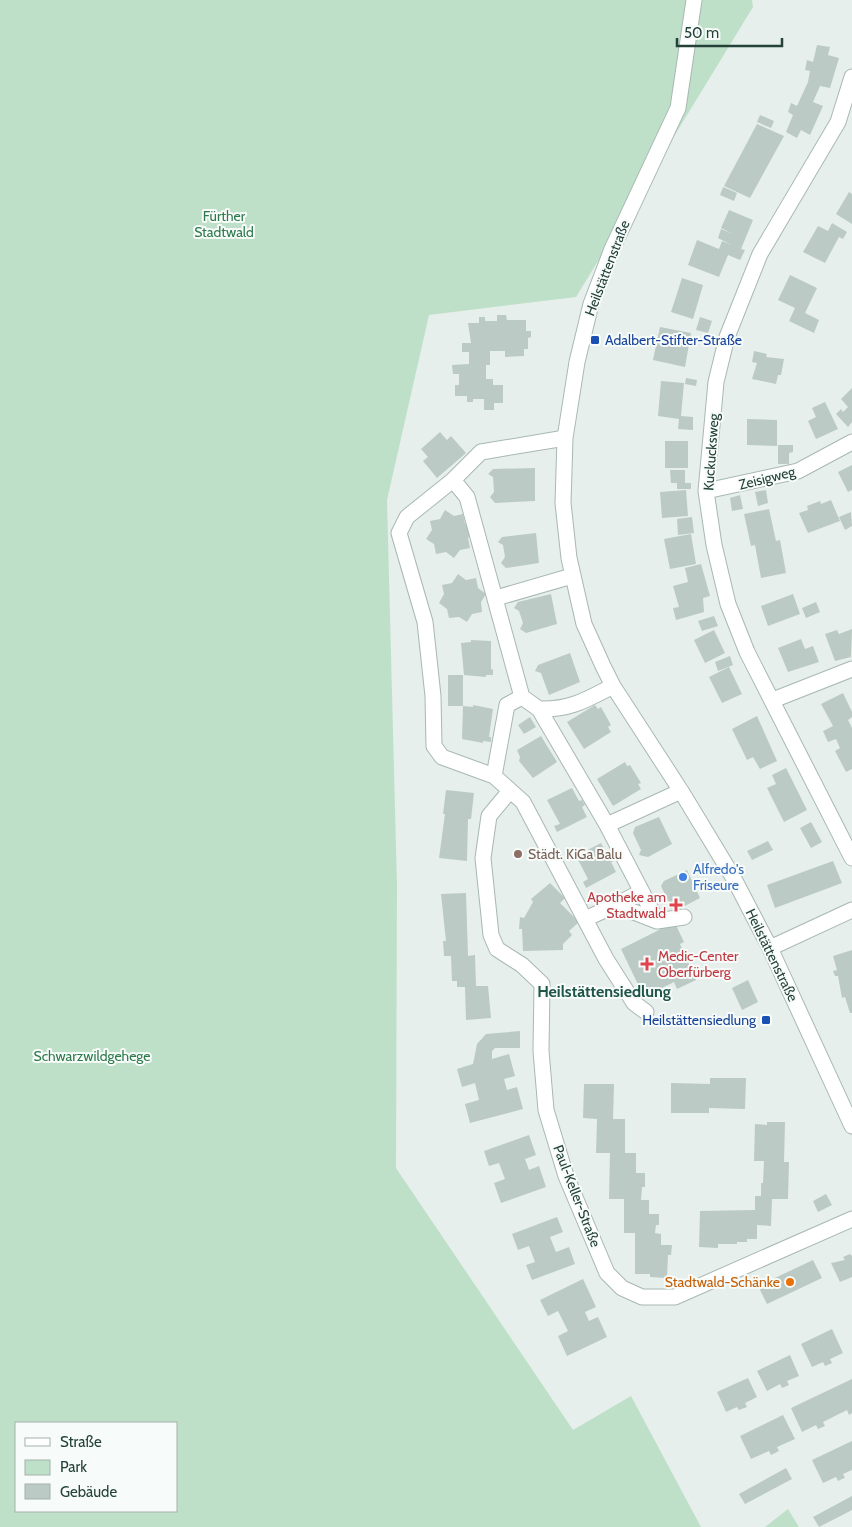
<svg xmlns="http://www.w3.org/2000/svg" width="852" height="1527" font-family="Cabin,sans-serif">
<rect width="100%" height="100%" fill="#e6efeb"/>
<!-- green -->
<path fill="#bfe0c8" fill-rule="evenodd" d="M 0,0 L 752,0 L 753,7 L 576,297 L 429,315 L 387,500 L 397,885 L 396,1168 L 573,1430 L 631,1396 L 701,1527 L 0,1527 ZM 16,1423 L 176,1423 L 176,1511 L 16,1511 Z
M 788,1509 L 799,1527 L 765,1527 Z"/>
<!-- building -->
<path fill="#bbcac4" d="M 817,45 L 830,47 L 828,55 L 839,58 L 830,88 L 820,86 L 813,102 L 823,106 L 810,135 L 801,130 L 797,138 L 786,132 L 793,115 L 788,112 L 791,103 L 797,106 L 808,82 L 810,71 L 805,70 L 807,60 L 813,62 Z
M 760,115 L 774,121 L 771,128 L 757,122 Z
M 757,124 L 784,136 L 750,198 L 724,186 Z
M 723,187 L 737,193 L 734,201 L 720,195 Z
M 849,192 L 852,194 L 852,224 L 836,214 Z
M 729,210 L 753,220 L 741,249 L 745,250 L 740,260 L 728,255 L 719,277 L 688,265 L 697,240 L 719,249 L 722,241 L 732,245 L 718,238 L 721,229 L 733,234 L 721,228 Z
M 832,223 L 847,232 L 843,239 L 839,237 L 825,263 L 803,252 L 818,226 L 828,231 Z
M 790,275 L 817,288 L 805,313 L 819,320 L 814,333 L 789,321 L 795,308 L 778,300 Z
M 682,278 L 703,285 L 693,319 L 671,312 Z
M 497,315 L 506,315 L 507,320 L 526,320 L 526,331 L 531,331 L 531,337 L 528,338 L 528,349 L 524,349 L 524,356 L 505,357 L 505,351 L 490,351 L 490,365 L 486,365 L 486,379 L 493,379 L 493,385 L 503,385 L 503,403 L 494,403 L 494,410 L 484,410 L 484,399 L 473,399 L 473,402 L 467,402 L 467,396 L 455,396 L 455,385 L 459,385 L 459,374 L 453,374 L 452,365 L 469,364 L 469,352 L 462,352 L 462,343 L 471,343 L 468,323 L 479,323 L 479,317 L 485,317 L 485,321 L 497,321 Z
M 700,317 L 712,321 L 708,333 L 696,330 Z
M 660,327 L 691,333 L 685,367 L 653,360 Z
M 754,351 L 767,354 L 766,357 L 784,359 L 781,375 L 778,375 L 776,384 L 752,379 L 757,363 L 752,362 Z
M 686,378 L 697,380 L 696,386 L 685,384 Z
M 661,381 L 684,383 L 681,416 L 693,417 L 693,430 L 678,429 L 679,419 L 658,416 Z
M 852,388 L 852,422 L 848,427 L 836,414 L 841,409 L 843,412 L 848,407 L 841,399 Z
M 825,402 L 838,429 L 816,439 L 808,421 L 816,417 L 812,408 Z
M 747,419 L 777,420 L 777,446 L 747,445 Z
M 440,432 L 447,440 L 451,436 L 466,453 L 437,478 L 423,461 L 428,457 L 421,449 Z
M 665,441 L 688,441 L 688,468 L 665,468 Z
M 778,445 L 793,445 L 793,452 L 789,453 L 789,464 L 778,464 Z
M 852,465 L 852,490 L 848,492 L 838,472 Z
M 535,468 L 535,501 L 495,503 L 490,497 L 494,492 L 493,477 L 488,474 L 493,469 Z
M 670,470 L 685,470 L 685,483 L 691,483 L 691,489 L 677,489 L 677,483 L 671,483 Z
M 686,490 L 688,516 L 662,518 L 660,492 Z
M 766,490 L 768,503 L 758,506 L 755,492 Z
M 740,495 L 743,509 L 732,511 L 730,498 Z
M 831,500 L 840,521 L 808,533 L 799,513 L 808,510 L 807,506 L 820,501 L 821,504 Z
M 769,509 L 776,541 L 780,540 L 786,573 L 761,578 L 755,545 L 751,546 L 744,514 Z
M 445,510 L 454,516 L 463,514 L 465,524 L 474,530 L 468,538 L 470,548 L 460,550 L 454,558 L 446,552 L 436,554 L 434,544 L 426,539 L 432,530 L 430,521 L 440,519 Z
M 851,512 L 852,526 L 845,530 L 839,517 Z
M 692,517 L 694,533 L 678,535 L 677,519 Z
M 536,533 L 539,563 L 506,568 L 501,563 L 505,557 L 503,545 L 498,542 L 502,537 Z
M 691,534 L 696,564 L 670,569 L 664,539 Z
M 701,564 L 710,596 L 703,598 L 704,612 L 676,620 L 673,608 L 679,607 L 673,586 L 688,582 L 685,568 Z
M 458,574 L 466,580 L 476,578 L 478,588 L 486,594 L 481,602 L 482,612 L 472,614 L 467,622 L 459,617 L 449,618 L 447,609 L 439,603 L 444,594 L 442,585 L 452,583 Z
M 551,594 L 557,624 L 526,633 L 520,629 L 523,623 L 519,611 L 514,608 L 518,602 Z
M 793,594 L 800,614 L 768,626 L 761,606 Z
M 816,602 L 820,612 L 806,618 L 802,608 Z
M 714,616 L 718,626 L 702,631 L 698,621 Z
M 852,629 L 851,657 L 835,661 L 825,634 L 837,630 L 839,634 Z
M 714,630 L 725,653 L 705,663 L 694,640 Z
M 801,639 L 805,649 L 813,646 L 819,662 L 788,672 L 778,648 Z
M 471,640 L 491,641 L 491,669 L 493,670 L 493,675 L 486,675 L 486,677 L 464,675 L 461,643 L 471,642 Z
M 570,653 L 580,682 L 549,695 L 541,673 L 535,671 L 538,665 Z
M 730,656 L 733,665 L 718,671 L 715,662 Z
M 729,667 L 742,694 L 722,703 L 709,677 Z
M 448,675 L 463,675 L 463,706 L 448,706 Z
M 843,693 L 852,712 L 852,717 L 848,720 L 852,728 L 852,769 L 846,772 L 835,751 L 840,748 L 836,739 L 828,742 L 823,731 L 833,726 L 821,704 Z
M 473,705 L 493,709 L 489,737 L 491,737 L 491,742 L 483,741 L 483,743 L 462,739 L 463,706 L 473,707 Z
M 595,705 L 598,709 L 601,707 L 611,725 L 608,727 L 611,732 L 584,749 L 567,722 Z
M 757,716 L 777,761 L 760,769 L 753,757 L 747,760 L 732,729 Z
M 530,717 L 536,727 L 524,734 L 518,725 Z
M 541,736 L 557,762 L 533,778 L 519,761 L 520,757 L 517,750 Z
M 625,762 L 627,766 L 630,765 L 641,783 L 638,784 L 641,789 L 613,806 L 597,779 Z
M 786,768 L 807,810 L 784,822 L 767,788 L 776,784 L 772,775 Z
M 572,788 L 579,801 L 582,800 L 585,805 L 582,807 L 587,817 L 557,832 L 554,826 L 560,824 L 547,800 Z
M 446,790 L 474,793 L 471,819 L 468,819 L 467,861 L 439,858 L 445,814 L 443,814 Z
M 659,817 L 672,844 L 648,857 L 639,855 L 641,850 L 633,833 L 635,827 Z
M 811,822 L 822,842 L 811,848 L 800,828 Z
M 768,841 L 773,850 L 752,860 L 747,851 Z
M 601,843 L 608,857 L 611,855 L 614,861 L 611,862 L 616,872 L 586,888 L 583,882 L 588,879 L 576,856 Z
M 833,861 L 842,883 L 775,908 L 767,885 Z
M 687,870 L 700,898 L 677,910 L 667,908 L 669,903 L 661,886 L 664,881 Z
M 550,883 L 565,898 L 560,903 L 579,922 L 569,931 L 572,935 L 563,944 L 563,950 L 523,951 L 522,929 L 519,929 L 520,917 L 524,918 L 533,902 L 531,899 Z
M 466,893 L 468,956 L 475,955 L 476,986 L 488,986 L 491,1018 L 466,1020 L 465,987 L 457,987 L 457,981 L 452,981 L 451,956 L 444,956 L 443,941 L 446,941 L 441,894 Z
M 673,919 L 684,942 L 680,944 L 696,980 L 677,989 L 674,982 L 644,997 L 621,949 L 661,929 L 659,925 Z
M 852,950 L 852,1013 L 850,1013 L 845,997 L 842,998 L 838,976 L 835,976 L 833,971 L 837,970 L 833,956 Z
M 748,980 L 758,1002 L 742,1010 L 732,988 Z
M 520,1031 L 520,1048 L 495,1048 L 492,1051 L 492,1059 L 509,1054 L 515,1076 L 504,1079 L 507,1090 L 517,1087 L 523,1109 L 470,1123 L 465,1104 L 479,1100 L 475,1083 L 462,1087 L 457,1069 L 473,1064 L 477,1044 L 486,1034 Z
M 710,1078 L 746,1078 L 745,1109 L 709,1108 L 709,1113 L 671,1113 L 671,1083 L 710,1084 Z
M 584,1084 L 614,1084 L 613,1119 L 625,1119 L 625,1153 L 636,1153 L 636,1173 L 645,1173 L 645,1187 L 642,1187 L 641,1200 L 649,1200 L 649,1214 L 659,1214 L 659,1225 L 656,1225 L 655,1233 L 661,1234 L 661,1245 L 672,1245 L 671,1255 L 668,1255 L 667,1278 L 650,1277 L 650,1274 L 635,1274 L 635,1233 L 624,1233 L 624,1199 L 609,1199 L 610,1153 L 596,1153 L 597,1119 L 583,1118 Z
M 767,1122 L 785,1122 L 784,1162 L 789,1162 L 788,1199 L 772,1199 L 771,1226 L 757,1225 L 757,1239 L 747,1239 L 747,1242 L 737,1242 L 737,1244 L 718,1244 L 718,1248 L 699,1247 L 700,1211 L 755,1210 L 755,1196 L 761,1196 L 761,1183 L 763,1183 L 764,1161 L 754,1161 L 755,1124 L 767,1125 Z
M 529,1135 L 536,1155 L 525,1159 L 529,1170 L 539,1166 L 546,1187 L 501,1203 L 494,1183 L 505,1179 L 499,1163 L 489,1166 L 484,1151 Z
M 826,1194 L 832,1205 L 818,1212 L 813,1201 Z
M 557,1217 L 563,1232 L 550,1237 L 556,1252 L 569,1247 L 575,1264 L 532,1280 L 526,1265 L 535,1262 L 529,1246 L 518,1250 L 512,1234 Z
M 850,1254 L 852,1256 L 852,1277 L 840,1282 L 831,1263 L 845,1260 L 843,1257 Z
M 813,1260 L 822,1278 L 767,1304 L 758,1286 Z
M 583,1279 L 596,1307 L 585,1312 L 589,1321 L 598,1317 L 607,1337 L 567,1356 L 558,1336 L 568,1331 L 558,1311 L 548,1316 L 540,1300 Z
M 832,1329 L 843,1353 L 830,1359 L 832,1363 L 825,1366 L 823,1362 L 812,1367 L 801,1344 Z
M 790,1355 L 799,1376 L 787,1381 L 789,1385 L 782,1388 L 780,1384 L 767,1391 L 757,1371 Z
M 748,1378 L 757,1397 L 745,1403 L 747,1407 L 739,1410 L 737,1407 L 726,1412 L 717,1392 Z
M 852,1379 L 852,1413 L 849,1415 L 847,1410 L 823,1422 L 825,1426 L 818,1429 L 816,1425 L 802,1432 L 791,1408 Z
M 783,1415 L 795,1439 L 777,1447 L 779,1451 L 771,1455 L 769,1451 L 751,1459 L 740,1436 Z
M 852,1441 L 852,1470 L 843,1474 L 845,1478 L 842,1479 L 838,1481 L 836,1477 L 823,1483 L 812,1460 Z
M 786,1468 L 792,1479 L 745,1504 L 739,1494 Z
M 852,1496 L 852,1510 L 819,1527 L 813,1517 Z"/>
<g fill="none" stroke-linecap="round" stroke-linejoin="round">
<!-- minor casing -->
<g stroke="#a8b8b2" stroke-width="17">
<path id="minor" d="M 694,0 L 678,108 L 612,249 L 591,304 L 577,362 L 565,438 L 563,503 L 569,558 L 584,624 L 603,666 L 613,686 L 681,791 L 733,877 L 770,948 L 852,1126
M 852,77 L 838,122 L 760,254 L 727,337 L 716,382 L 706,491 L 714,545 L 728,604 L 747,652 L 852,858
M 565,438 L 481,452 L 453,480 L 407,517 L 399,533 L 425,622 L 433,696 L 434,746 L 442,757 L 494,776 L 523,802 L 606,959 L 634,1003 L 646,1012
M 453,480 L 467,497 L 522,697 L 539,709 L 607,825 L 657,921 L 684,917
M 706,491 L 798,471 L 852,442
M 496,598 L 572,576
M 773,700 L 852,669
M 539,709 C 570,710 586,700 613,686
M 494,776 L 507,705 L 522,697
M 509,792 L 489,816 L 483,858 L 491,935 L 497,949 L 522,965 L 542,984 L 541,1051 L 546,1110 L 566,1176 L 607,1273 L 622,1288 L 642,1297 L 675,1297 L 852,1219
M 607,825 L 681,791
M 641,892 L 616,905 L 657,921
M 585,919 L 616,905
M 770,948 L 852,910"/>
</g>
<!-- minor -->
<use href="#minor" stroke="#fff" stroke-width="15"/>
</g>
<!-- markers -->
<g fill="#1a4fb4" stroke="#f7fbf9" stroke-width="2">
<rect x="590" y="335" width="10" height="10" rx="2.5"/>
<rect x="761" y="1015" width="10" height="10" rx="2.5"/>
</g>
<circle fill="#8d6e63" stroke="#f7fbf9" stroke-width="2" cx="518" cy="854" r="5"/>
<circle fill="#3f7fe0" stroke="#f7fbf9" stroke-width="2" cx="683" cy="877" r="5"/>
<g fill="#e0444e" stroke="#f7fbf9" stroke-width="2">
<path d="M673.5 897.5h5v5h5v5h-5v5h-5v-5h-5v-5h5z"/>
<path d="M644.5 956.5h5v5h5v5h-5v5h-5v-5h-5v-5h5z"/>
</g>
<circle fill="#e8710a" stroke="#f7fbf9" stroke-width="2" cx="790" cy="1282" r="5"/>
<g text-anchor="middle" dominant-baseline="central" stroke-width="4" stroke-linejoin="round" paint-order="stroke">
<!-- park labels -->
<g font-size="14" fill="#2d7a4b" stroke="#f7fbf9">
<text x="224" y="216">Fürther<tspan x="224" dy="16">Stadtwald</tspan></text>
<text x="92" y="1056">Schwarzwildgehege</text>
</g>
<!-- street labels -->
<g font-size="14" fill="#24423a" stroke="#f7fbf9">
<text transform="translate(607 268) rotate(-69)">Heilstättenstraße</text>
<text transform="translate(711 452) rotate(-86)">Kuckucksweg</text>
<text transform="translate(767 478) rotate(-14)">Zeisigweg</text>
<text transform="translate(772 955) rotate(64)">Heilstättenstraße</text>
<text transform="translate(577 1196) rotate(69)">Paul-Keller-Straße</text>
</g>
<!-- transit labels -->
<g font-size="14" fill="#164399" stroke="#f7fbf9" text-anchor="start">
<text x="605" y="340">Adalbert-Stifter-Straße</text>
<text x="756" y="1020" text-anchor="end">Heilstättensiedlung</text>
</g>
<!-- education labels -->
<g font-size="14" fill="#785e54" stroke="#f7fbf9" text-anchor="start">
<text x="528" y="854">Städt. KiGa Balu</text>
</g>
<!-- shop labels -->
<g font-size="14" fill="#366cbe" stroke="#f7fbf9" text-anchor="start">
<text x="693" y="869">Alfredo's<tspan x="693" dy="16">Friseure</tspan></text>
</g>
<!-- health labels -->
<g font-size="14" fill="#be3a42" stroke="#f7fbf9" text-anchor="end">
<text x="666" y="897">Apotheke am<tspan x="666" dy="16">Stadtwald</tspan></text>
<text x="658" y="956" text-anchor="start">Medic-Center<tspan x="658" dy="16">Oberfürberg</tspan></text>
</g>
<!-- food labels -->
<g font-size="14" fill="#c56008" stroke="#f7fbf9" text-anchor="end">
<text x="780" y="1282">Stadtwald-Schänke</text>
</g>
<!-- quarter labels -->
<g font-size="16" font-weight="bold" fill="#1f5548" stroke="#f7fbf9">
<text x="604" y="991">Heilstättensiedlung</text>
</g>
</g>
<!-- legend -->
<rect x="15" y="1422" width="162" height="90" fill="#f7fbf9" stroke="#a3b1ad"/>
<rect x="25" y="1438" width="25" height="8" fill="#ffffff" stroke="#a3b1ad"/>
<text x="60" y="1447" font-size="15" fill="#24423a">Straße</text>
<rect x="25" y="1460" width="25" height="15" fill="#bfe0c8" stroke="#a3b1ad"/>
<text x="60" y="1472" font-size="15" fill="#24423a">Park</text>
<rect x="25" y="1484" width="25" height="15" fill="#bbcac4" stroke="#a3b1ad"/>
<text x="60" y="1497" font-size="15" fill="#24423a">Gebäude</text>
<!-- scale -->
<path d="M677 38v8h105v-8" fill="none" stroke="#24423a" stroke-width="2.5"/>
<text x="684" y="38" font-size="15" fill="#24423a" stroke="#f7fbf9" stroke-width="4" paint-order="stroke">50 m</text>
</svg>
